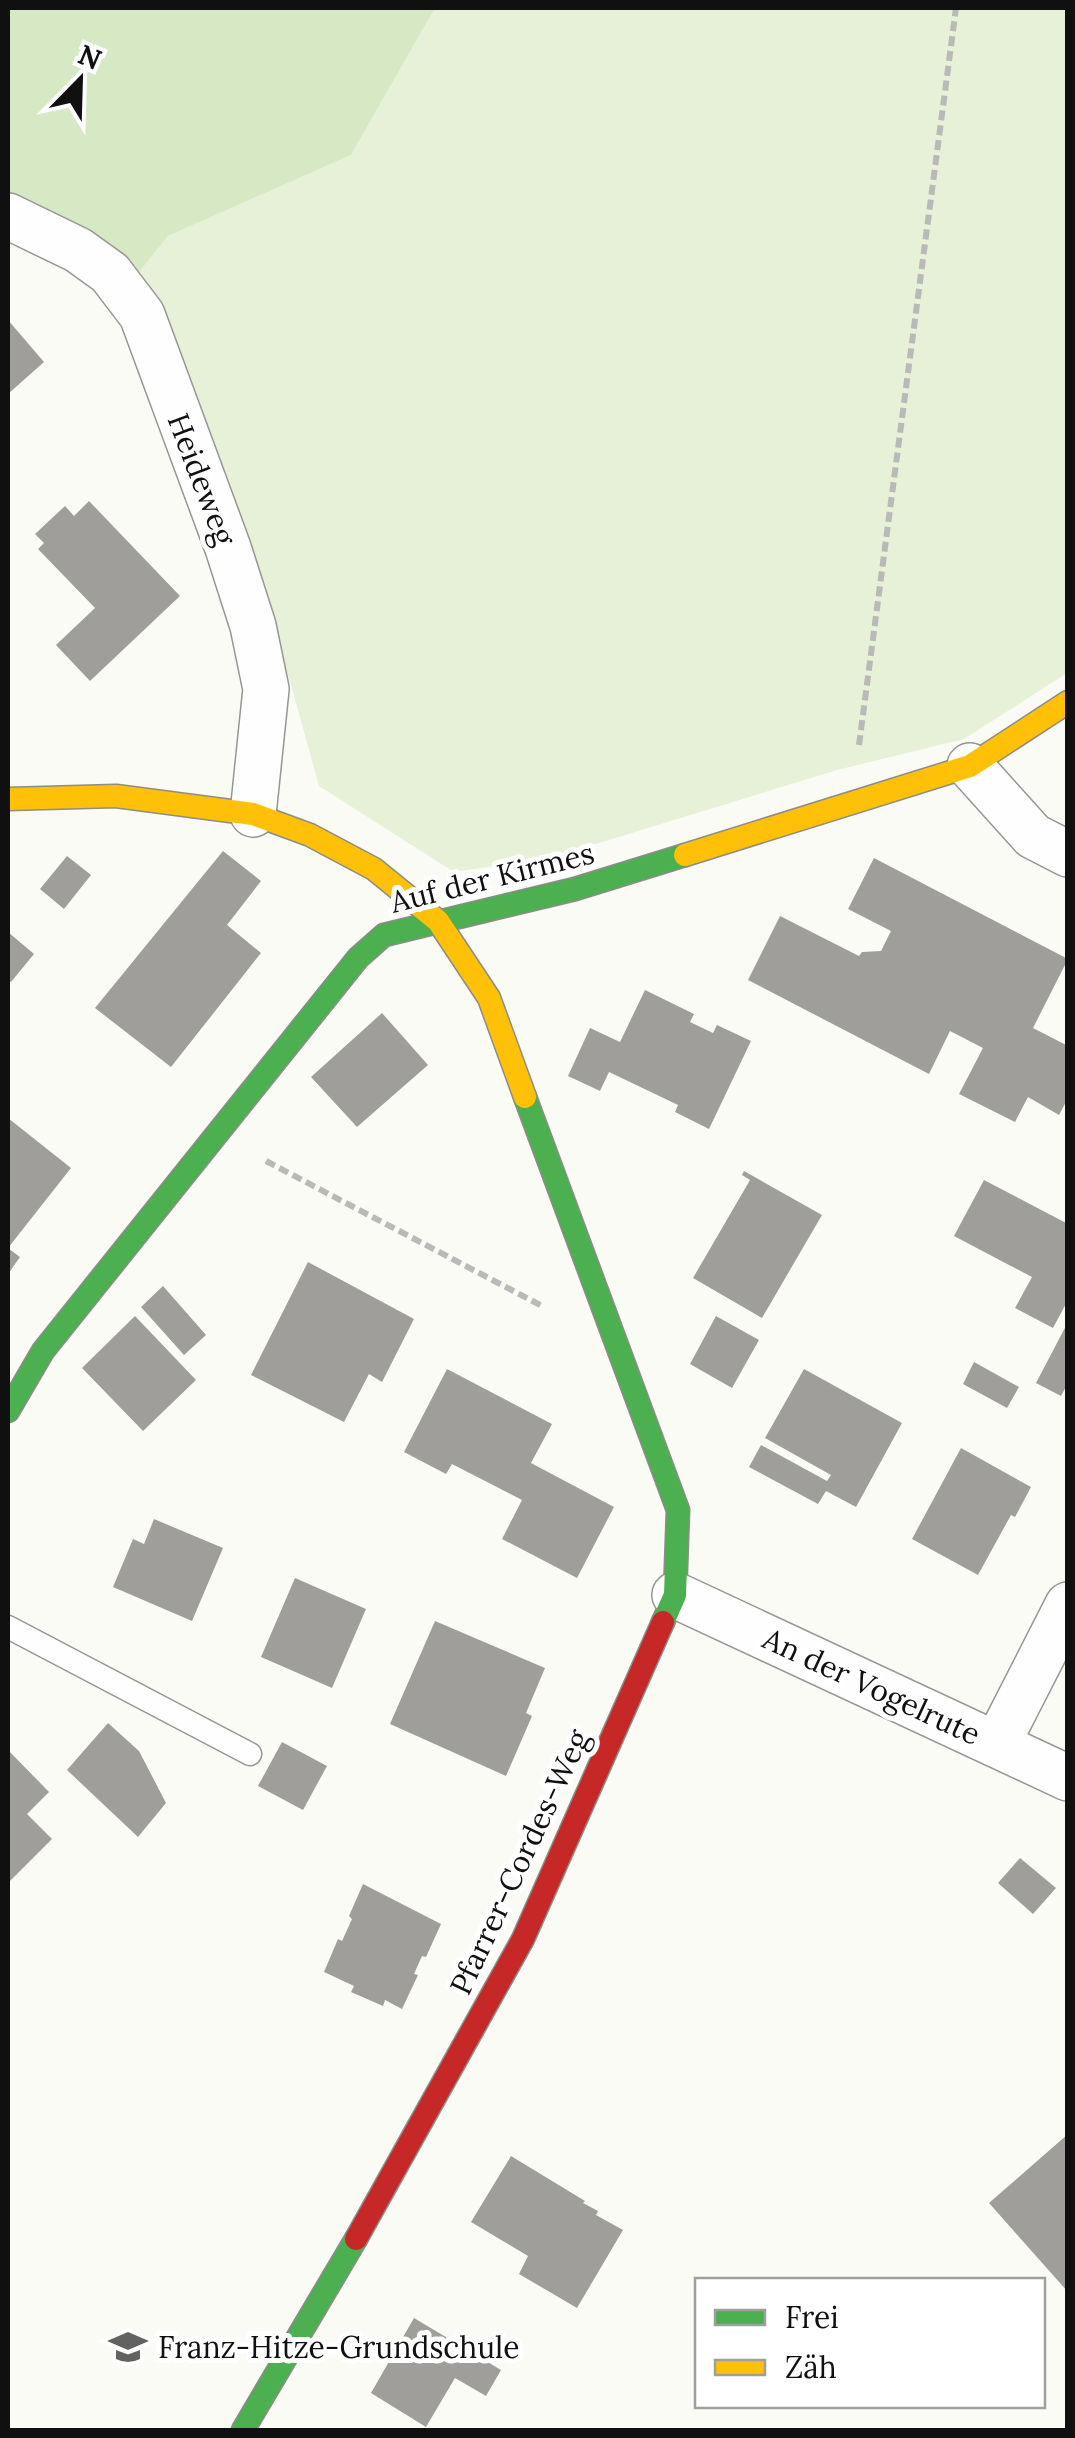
<svg xmlns="http://www.w3.org/2000/svg" width="1075" height="2438" font-family="Lora,serif">
<rect width="100%" height="100%" fill="#fbfbf6"/>
<!-- green -->
<path fill="#e6f1d7" d="M 435,8 L 1067,8 L 1067,673 L 964,739 L 837,770 L 550,858 L 454,872 L 319,786 L 290,681 L 193,388 L 136,276 L 168,236 L 351,155 Z"/>
<!-- forest -->
<path fill="#d7e8c5" d="M 8,8 L 435,8 L 351,155 L 168,236 L 136,276 L 106,241 L 8,195 Z"/>
<!-- building -->
<path fill="#9f9e9b" d="M 8,320 L 44,362 L 8,394 Z
M 89,501 L 180,596 L 90,681 L 56,645 L 95,608 L 38,549 L 44,543 L 35,534 L 65,506 L 74,516 Z
M 223,851 L 261,881 L 227,925 L 261,953 L 171,1067 L 95,1008 Z
M 67,856 L 91,875 L 64,909 L 40,889 Z
M 874,858 L 1068,959 L 1033,1028 L 1068,1046 L 1068,1098 L 1059,1115 L 1028,1097 L 1015,1122 L 959,1094 L 983,1048 L 950,1031 L 929,1074 L 748,980 L 780,916 L 859,956 L 862,952 L 881,951 L 891,931 L 848,909 Z
M 8,932 L 34,954 L 11,982 L 8,979 Z
M 645,990 L 694,1014 L 690,1022 L 713,1033 L 717,1025 L 751,1041 L 709,1129 L 675,1112 L 678,1105 L 609,1072 L 600,1091 L 568,1076 L 590,1028 L 620,1042 Z
M 382,1013 L 428,1065 L 357,1127 L 311,1077 Z
M 8,1118 L 71,1168 L 8,1248 L 20,1257 L 8,1274 Z
M 744,1171 L 822,1215 L 762,1318 L 693,1278 L 750,1180 L 742,1175 Z
M 984,1180 L 1068,1224 L 1068,1300 L 1053,1328 L 1015,1308 L 1032,1277 L 954,1236 Z
M 308,1262 L 414,1319 L 382,1382 L 369,1374 L 344,1422 L 251,1375 Z
M 163,1286 L 206,1335 L 184,1355 L 141,1307 Z
M 135,1316 L 196,1380 L 143,1431 L 82,1368 Z
M 716,1316 L 759,1340 L 732,1388 L 690,1364 Z
M 1068,1322 L 1068,1383 L 1061,1396 L 1036,1383 Z
M 974,1362 L 1019,1387 L 1007,1408 L 963,1384 Z
M 447,1369 L 552,1424 L 531,1463 L 614,1507 L 577,1578 L 502,1539 L 522,1500 L 452,1464 L 446,1474 L 404,1452 Z
M 804,1369 L 902,1423 L 856,1507 L 826,1491 L 818,1504 L 749,1467 L 761,1445 L 827,1481 L 831,1475 L 765,1438 Z
M 961,1448 L 1031,1487 L 1015,1517 L 1011,1515 L 978,1575 L 912,1539 Z
M 154,1519 L 223,1548 L 192,1621 L 113,1587 L 133,1539 L 144,1544 Z
M 295,1578 L 366,1609 L 332,1688 L 261,1657 Z
M 435,1621 L 545,1668 L 526,1713 L 532,1716 L 506,1776 L 390,1724 Z
M 108,1723 L 139,1751 L 166,1803 L 138,1837 L 67,1770 Z
M 282,1742 L 327,1766 L 303,1810 L 258,1786 Z
M 8,1750 L 49,1792 L 27,1814 L 52,1839 L 8,1883 Z
M 1020,1858 L 1056,1888 L 1033,1914 L 998,1883 Z
M 363,1884 L 441,1924 L 426,1957 L 422,1956 L 414,1974 L 418,1975 L 402,2009 L 385,2000 L 383,2006 L 351,1992 L 354,1986 L 324,1972 L 338,1939 L 342,1941 L 352,1919 L 349,1916 Z
M 1068,2134 L 1068,2292 L 989,2203 Z
M 511,2156 L 585,2201 L 583,2203 L 598,2211 L 596,2215 L 623,2230 L 577,2308 L 519,2274 L 528,2256 L 471,2222 Z
M 414,2318 L 501,2370 L 486,2396 L 455,2378 L 426,2427 L 371,2393 Z"/>
<g fill="none" stroke-linecap="round" stroke-linejoin="round">
<!-- lane casing -->
<g stroke="#969694" stroke-width="25">
<path id="lane" d="M 8,1627 L 250,1754"/>
</g>
<!-- street casing -->
<g stroke="#969694" stroke-width="48">
<path id="street" d="M 8,216 L 78,250 L 110,273 L 142,315 L 228,548 L 253,626 L 266,689 L 253,814
M 970,766 L 1033,836 L 1068,854
M 675,1595 L 1068,1778
M 997,1744 L 1068,1605"/>
</g>
<!-- fast casing -->
<g stroke="#8c8c8a" stroke-width="25">
<path id="fast" d="M 525,1097 L 678,1510 L 675,1595 L 663,1622
M 8,1411 L 43,1351 L 358,958 L 384,935 L 575,889 L 685,855
M 243,2430 L 356,2239"/>
</g>
<!-- slow casing -->
<g stroke="#8c8c8a" stroke-width="25">
<path id="slow" d="M 8,799 L 116,796 L 253,814 L 310,835 L 374,869 L 438,921 L 489,998 L 525,1097
M 685,855 L 970,766 L 1068,702"/>
</g>
<!-- jam casing -->
<g stroke="#8c8c8a" stroke-width="25">
<path id="jam" d="M 356,2239 L 523,1939 L 663,1622"/>
</g>
<!-- path -->
<path stroke="#b9b9b8" stroke-width="6" stroke-dasharray="10 5" stroke-linecap="butt" d="M 859,745 L 956,8
M 266,1161 L 542,1306"/>
<!-- lane -->
<use href="#lane" stroke="#fefefe" stroke-width="22"/>
<!-- street -->
<use href="#street" stroke="#fefefe" stroke-width="45"/>
<!-- fast -->
<use href="#fast" stroke="#4caf50" stroke-width="22"/>
<!-- slow -->
<use href="#slow" stroke="#ffc107" stroke-width="22"/>
<!-- jam -->
<use href="#jam" stroke="#c62828" stroke-width="22"/>
</g>
<!-- icons -->
<defs>
<g id="school-bare" transform="scale(3)"><path d="M0-5L7-2L0 1L-7-2ZM-4 1L0 2.5L4 1V4Q0 6-4 4Z" fill="#626260" stroke="#fff" stroke-width="2.5" paint-order="stroke"/></g>
</defs>
<g fill-rule="evenodd">
<use href="#school-bare" x="128" y="2347"/>
</g>
<g text-anchor="middle" dominant-baseline="central" stroke-width="10" stroke-linejoin="round" paint-order="stroke">
<!-- street labels -->
<g font-size="30" fill="#101010" stroke="#fff">
<text transform="translate(202 479) rotate(69)">Heideweg</text>
<text transform="translate(492 877) rotate(-14)">Auf der Kirmes</text>
<text transform="translate(872 1686) rotate(25)">An der Vogelrute</text>
<text transform="translate(519 1862) rotate(-65)">Pfarrer-Cordes-Weg</text>
</g>
<!-- poi labels -->
<g font-size="30" fill="#101010" stroke="#fff" text-anchor="start">
<text x="158" y="2347">Franz-Hitze-Grundschule</text>
</g>
</g>
<!-- border -->
<rect width="1075" height="2438" fill="none" stroke="#101010" stroke-width="20"/>
<!-- legend -->
<rect x="695" y="2278" width="350" height="130" fill="#ffffff" stroke="#9f9f9f" stroke-width="2.5"/>
<rect x="715" y="2310" width="50" height="15" fill="#4caf50" stroke="#9f9f9f" stroke-width="2.5"/>
<text x="785" y="2328" font-size="30" fill="#101010">Frei</text>
<rect x="715" y="2360" width="50" height="15" fill="#ffc107" stroke="#9f9f9f" stroke-width="2.5"/>
<text x="785" y="2378" font-size="30" fill="#101010">Zäh</text>
<!-- north arrow -->
<g transform="translate(80 80) rotate(23)" stroke="#ffffff" stroke-width="8" paint-order="stroke">
<path d="M0-8L18 38L0 25L-18 38Z" fill="#101010"/>
<text y="-15" font-size="28" font-weight="bold" text-anchor="middle" fill="#101010">N</text>
</g>
</svg>
